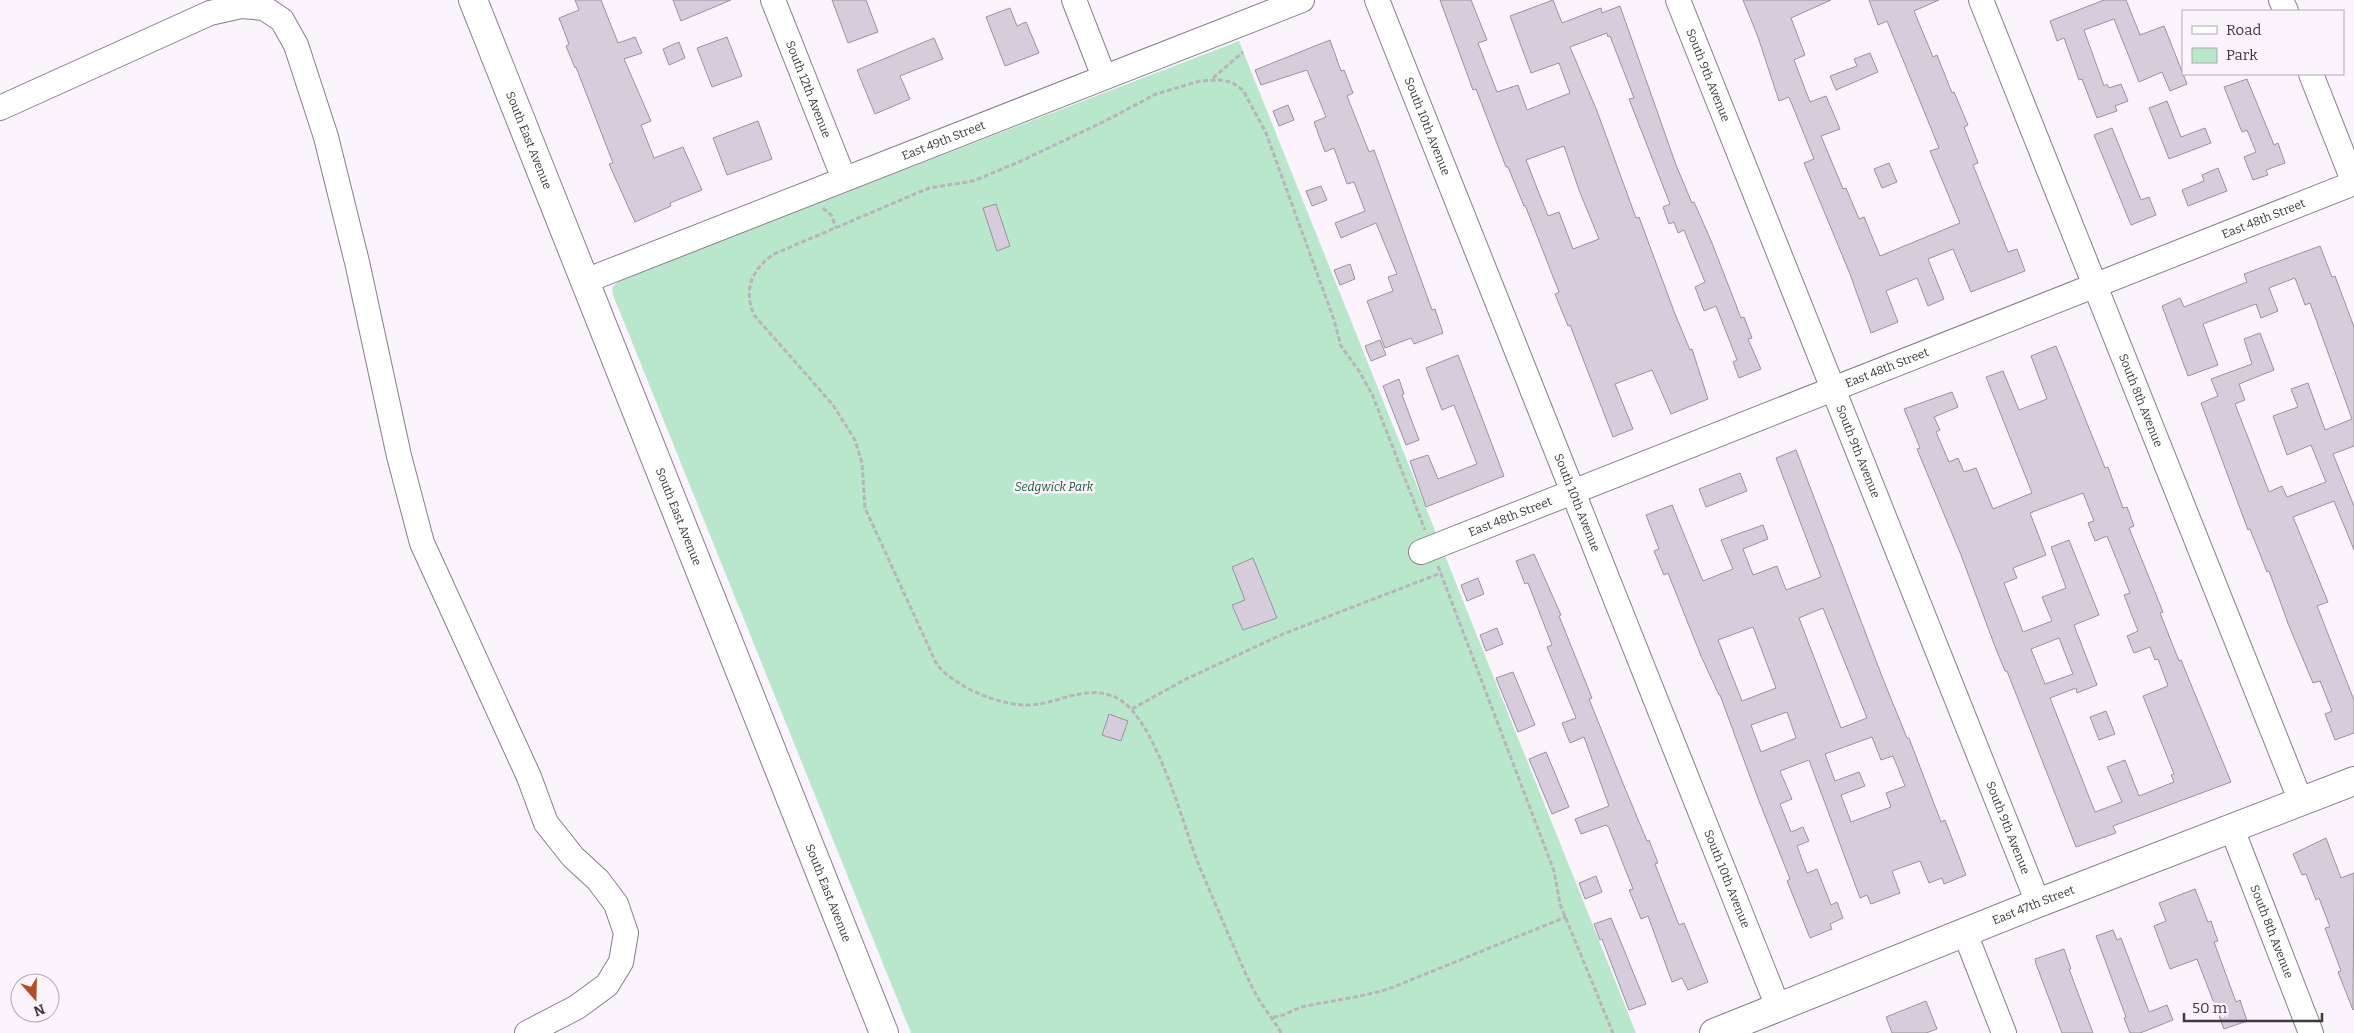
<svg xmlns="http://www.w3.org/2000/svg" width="2354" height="1033" font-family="Bitter,serif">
<rect width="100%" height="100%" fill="#fbf4fd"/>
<!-- green -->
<path fill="#b9e7cb" d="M 1239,41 L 1636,1033 L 911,1033 L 613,295 L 612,288 L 620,279 Z"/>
<!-- building -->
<path fill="#d7ccdb" stroke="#9b919f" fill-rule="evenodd" d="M 575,0 L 601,0 L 618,43 L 635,37 L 642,53 L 624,59 L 651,121 L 641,125 L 654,158 L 683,147 L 702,190 L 670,203 L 671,206 L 635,222 L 609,164 L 613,163 L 576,67 L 575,68 L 566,46 L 569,44 L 559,18 L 579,10 Z
M 673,0 L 731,0 L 681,21 Z
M 832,0 L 866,0 L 878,32 L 848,43 Z
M 1440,0 L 1471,0 L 1487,40 L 1478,43 L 1497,92 L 1518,85 L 1527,110 L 1570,93 L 1559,63 L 1531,73 L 1510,16 L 1553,0 L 1562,23 L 1601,8 L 1602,13 L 1620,6 L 1676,165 L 1692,203 L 1694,202 L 1712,243 L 1741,318 L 1744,317 L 1752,338 L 1748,339 L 1761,369 L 1739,378 L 1733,362 L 1737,360 L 1716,306 L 1704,311 L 1695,287 L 1705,282 L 1684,230 L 1678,233 L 1674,222 L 1669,224 L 1663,207 L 1670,204 L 1629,99 L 1634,98 L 1610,36 L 1608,37 L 1607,33 L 1570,47 L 1597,111 L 1636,218 L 1639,217 L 1675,314 L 1690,350 L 1692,349 L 1708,399 L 1671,414 L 1652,370 L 1615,384 L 1633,429 L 1613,437 L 1570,325 L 1568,326 L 1555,294 L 1559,292 L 1525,205 L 1524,206 L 1508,167 L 1506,167 L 1476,89 L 1473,90 ZM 1564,146 L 1579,190 L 1599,239 L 1573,249 L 1559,212 L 1548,216 L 1526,160 Z
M 1743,0 L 1831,0 L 1791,18 L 1805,55 L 1794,60 L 1810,102 L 1826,96 L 1840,129 L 1821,136 L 1843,189 L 1846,188 L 1859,219 L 1864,217 L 1880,256 L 1960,223 L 1930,151 L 1939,148 L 1917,94 L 1887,21 L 1878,25 L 1869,0 L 1939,0 L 1914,11 L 1933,57 L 1937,55 L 1952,93 L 1954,92 L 1968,125 L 1964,127 L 1978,163 L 1973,165 L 2008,252 L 2017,249 L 2025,271 L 1971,292 L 1953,249 L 1928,259 L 1944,299 L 1928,306 L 1917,278 L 1886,291 L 1898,322 L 1871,333 L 1850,274 L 1804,163 L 1814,159 L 1789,97 L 1779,101 L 1758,37 Z
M 2104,0 L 2126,0 L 2140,35 L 2164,26 L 2187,84 L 2170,91 L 2162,72 L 2139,82 L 2114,19 L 2084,30 L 2104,86 L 2107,84 L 2109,88 L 2121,84 L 2128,101 L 2115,106 L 2117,111 L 2097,118 L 2082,79 L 2079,80 L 2064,38 L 2057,41 L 2050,21 Z
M 1010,8 L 1017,26 L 1026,22 L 1039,53 L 1005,66 L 986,17 Z
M 727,37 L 742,76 L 712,87 L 697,48 Z
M 934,38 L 943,59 L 900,76 L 910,99 L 875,114 L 857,70 Z
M 1330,40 L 1341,71 L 1344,70 L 1353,93 L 1347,96 L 1369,152 L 1374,150 L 1432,310 L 1435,309 L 1443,333 L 1414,344 L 1411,338 L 1385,348 L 1367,301 L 1393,291 L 1388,277 L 1397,274 L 1376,223 L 1341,238 L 1335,223 L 1365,211 L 1354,182 L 1347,184 L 1334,148 L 1325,152 L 1314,122 L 1326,117 L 1307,70 L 1261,85 L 1255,70 Z
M 679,42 L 685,58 L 669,65 L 663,49 Z
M 1870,53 L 1878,72 L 1836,90 L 1830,76 L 1857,66 L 1854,59 Z
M 2247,79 L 2274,145 L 2278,143 L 2285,163 L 2266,170 L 2268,175 L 2253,180 L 2244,157 L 2256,152 L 2247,130 L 2242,132 L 2224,87 Z
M 2167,101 L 2181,137 L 2205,128 L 2211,143 L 2169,159 L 2149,108 Z
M 1288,105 L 1294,120 L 1279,126 L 1273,111 Z
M 758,121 L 772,159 L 727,175 L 713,138 Z
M 2112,128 L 2141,200 L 2149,197 L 2156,215 L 2131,225 L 2094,135 Z
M 1889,163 L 1897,182 L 1882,188 L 1874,169 Z
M 2218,168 L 2227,191 L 2188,206 L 2182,190 L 2204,181 L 2202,175 Z
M 1321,186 L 1327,200 L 1312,206 L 1306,191 Z
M 996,204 L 1010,246 L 997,251 L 983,208 Z
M 2320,246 L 2332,277 L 2335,276 L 2354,327 L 2354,446 L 2333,454 L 2354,506 L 2354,550 L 2334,501 L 2293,517 L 2328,602 L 2317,606 L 2354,700 L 2354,733 L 2335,740 L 2325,714 L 2332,711 L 2320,681 L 2313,683 L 2289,626 L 2269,571 L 2267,572 L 2250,529 L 2248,530 L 2201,403 L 2218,396 L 2211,379 L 2252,364 L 2244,339 L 2260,333 L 2274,370 L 2239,384 L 2245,400 L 2235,404 L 2269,492 L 2282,486 L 2287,497 L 2326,482 L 2311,445 L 2287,455 L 2273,416 L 2298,407 L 2291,389 L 2308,383 L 2325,430 L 2352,419 L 2310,303 L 2305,305 L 2295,278 L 2269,288 L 2278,311 L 2261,318 L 2256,304 L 2203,324 L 2218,365 L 2188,376 L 2162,306 L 2180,298 L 2184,307 L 2247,282 L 2244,274 Z
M 1350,264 L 1355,279 L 1340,285 L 1334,270 Z
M 1380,340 L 1386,355 L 1371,361 L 1365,346 Z
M 2056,346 L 2105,468 L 2108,467 L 2123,508 L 2127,507 L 2134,526 L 2129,528 L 2163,612 L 2160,613 L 2179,661 L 2181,660 L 2231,782 L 2113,826 L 2116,833 L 2076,847 L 2007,671 L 2005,671 L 1994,644 L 1961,555 L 1917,449 L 1920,448 L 1904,409 L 1952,392 L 1958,407 L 1934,417 L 1940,430 L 1936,432 L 1949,462 L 1958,458 L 1964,472 L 1976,468 L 1993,509 L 2032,493 L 1986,377 L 2003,371 L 2019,410 L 2047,399 L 2031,356 ZM 2083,493 L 2094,521 L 2088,523 L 2095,541 L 2107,536 L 2130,593 L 2124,595 L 2138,631 L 2127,636 L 2134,653 L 2150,647 L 2155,660 L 2158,659 L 2168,686 L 2143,696 L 2174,774 L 2171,775 L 2174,782 L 2139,796 L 2125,760 L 2107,767 L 2122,802 L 2095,812 L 2050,698 L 2076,688 L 2077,693 L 2097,685 L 2074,625 L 2099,615 L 2069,540 L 2051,547 L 2066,588 L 2042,597 L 2052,621 L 2023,632 L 2004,583 L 2017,578 L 2013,568 L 2046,555 L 2030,513 ZM 2059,638 L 2073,674 L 2045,684 L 2031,649 Z
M 1458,355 L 1504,476 L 1426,507 L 1410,461 L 1428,455 L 1438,479 L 1477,464 L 1454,405 L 1442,410 L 1426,368 Z
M 1399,379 L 1404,394 L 1402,395 L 1419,440 L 1406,445 L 1383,386 Z
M 1796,450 L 1883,679 L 1907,738 L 1909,738 L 1941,822 L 1945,820 L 1966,875 L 1944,884 L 1942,878 L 1929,883 L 1920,861 L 1892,871 L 1900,893 L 1871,904 L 1867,895 L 1860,898 L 1809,760 L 1780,771 L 1792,799 L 1780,804 L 1791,832 L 1803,827 L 1809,841 L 1797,846 L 1807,873 L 1817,869 L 1831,905 L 1837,902 L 1843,918 L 1830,924 L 1832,929 L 1810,938 L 1787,881 L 1790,879 L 1759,801 L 1720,695 L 1719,695 L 1701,656 L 1668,573 L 1664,575 L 1654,551 L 1659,549 L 1646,515 L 1672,505 L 1703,581 L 1733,569 L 1721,540 L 1763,525 L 1768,539 L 1743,549 L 1753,575 L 1777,566 L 1786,590 L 1821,577 L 1776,458 ZM 1823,608 L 1867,718 L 1841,728 L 1799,618 ZM 1753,627 L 1776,688 L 1742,701 L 1718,640 ZM 1787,712 L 1796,738 L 1761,752 L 1751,725 ZM 1872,737 L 1881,760 L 1893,756 L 1905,786 L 1886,793 L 1891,807 L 1851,822 L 1841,795 L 1865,786 L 1859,772 L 1835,781 L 1825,754 Z
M 1740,473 L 1747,491 L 1706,507 L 1699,489 Z
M 1534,554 L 1561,615 L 1559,616 L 1592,698 L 1589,699 L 1622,781 L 1647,841 L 1649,840 L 1658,863 L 1655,864 L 1679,925 L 1684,923 L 1708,982 L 1688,990 L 1682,978 L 1672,982 L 1648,916 L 1641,919 L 1629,890 L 1633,889 L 1609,828 L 1606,825 L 1581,834 L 1575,819 L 1609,806 L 1584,737 L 1570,743 L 1562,723 L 1576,718 L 1547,647 L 1552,645 L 1528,583 L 1525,584 L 1516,561 Z
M 1253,558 L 1277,618 L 1243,630 L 1232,605 L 1245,600 L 1232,567 Z
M 1478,578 L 1484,594 L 1467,601 L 1461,585 Z
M 1497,628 L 1503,644 L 1486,651 L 1480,635 Z
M 1513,672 L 1535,725 L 1518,732 L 1496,678 Z
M 2106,711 L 2115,734 L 2099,740 L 2090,717 Z
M 1109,714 L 1128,721 L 1121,741 L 1102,735 Z
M 1546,752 L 1569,807 L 1552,814 L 1529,759 Z
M 2326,838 L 2341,878 L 2354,873 L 2353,1010 L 2338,972 L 2341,971 L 2325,928 L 2330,927 L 2319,898 L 2316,900 L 2306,874 L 2302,875 L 2293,854 Z
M 1596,876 L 1602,892 L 1585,899 L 1579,883 Z
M 2195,889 L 2208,922 L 2211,921 L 2215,933 L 2218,941 L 2214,942 L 2236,1002 L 2240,1000 L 2247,1021 L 2224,1029 L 2197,959 L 2170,969 L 2154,926 L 2166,921 L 2159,903 Z
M 1611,918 L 1646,1004 L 1629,1010 L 1602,939 L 1600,940 L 1594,924 Z
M 2113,930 L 2117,940 L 2121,938 L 2149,1012 L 2167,1005 L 2173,1020 L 2140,1033 L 2130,1033 L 2124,1018 L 2126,1017 L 2096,936 Z
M 2064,949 L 2071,969 L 2069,969 L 2093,1033 L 2062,1033 L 2036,964 L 2035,959 Z
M 1926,1001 L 1937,1029 L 1926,1033 L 1892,1033 L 1886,1017 Z"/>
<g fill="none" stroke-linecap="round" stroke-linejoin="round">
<!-- minor casing -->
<g stroke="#877e8b" stroke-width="26">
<g id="minor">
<path id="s1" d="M 773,0 L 844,179"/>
<path d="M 1074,0 L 1104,77"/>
<path id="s2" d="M 1377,0 L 1778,1007"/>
<path id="s3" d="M 1678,0 L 2038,903"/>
<path id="s4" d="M 1981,0 L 2301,802"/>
<path d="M 2281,0 L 2286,11"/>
<path d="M 0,108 L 210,13 L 241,6 L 264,8 L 282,20 L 296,45 L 326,137 L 357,262 L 399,456 L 422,543 L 529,777 L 546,823 L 573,857 L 598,880 L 616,904 L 626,933 L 621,962 L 607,985 L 577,1007 L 527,1033"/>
<path id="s5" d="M 585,281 L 1302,0"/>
<path id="s6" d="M 1421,552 L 2354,183 L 2311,74"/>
<path id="s7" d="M 2232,829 L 2311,1033"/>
<path d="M 1965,933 L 2004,1033"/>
</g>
</g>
<!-- major casing -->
<g stroke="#877e8b" stroke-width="30">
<g id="major">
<path id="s8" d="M 473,0 L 884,1033"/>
<path id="s9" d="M 1714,1033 L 2038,903 L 2354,781"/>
</g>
</g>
<!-- path -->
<path stroke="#b9b3bb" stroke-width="3" stroke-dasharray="5 2.5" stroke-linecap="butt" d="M 1213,78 L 1243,52
M 823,208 L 832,216 L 836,228
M 1438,566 L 1554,871 L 1560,904 L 1613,1033
M 1132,709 L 1184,680 L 1283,634 L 1441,573
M 1273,1017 C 1285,1017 1294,1008 1306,1006 C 1335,1000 1363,997 1391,988 L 1566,917
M 1281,1033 C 1274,1020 1265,1010 1258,998 C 1247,979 1239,957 1229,936 C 1219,912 1208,887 1198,863 C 1182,823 1156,718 1117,698 C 1091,685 1066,699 1040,704 C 1007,710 958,689 937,665 L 865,508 L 862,463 L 855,440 L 833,405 L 754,315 C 743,289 752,269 774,254 L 929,188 L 973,181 L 1021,161 L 1105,121 L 1156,94 L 1200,81 L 1220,80 L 1231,82 L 1243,90 L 1266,133 L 1334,320 L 1341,346 L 1359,371 L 1372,394 L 1425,530"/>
<!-- minor -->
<use href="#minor" stroke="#fff" stroke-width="24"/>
<!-- major -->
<use href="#major" stroke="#fff" stroke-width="28"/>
</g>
<g text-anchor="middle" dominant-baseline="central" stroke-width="5" stroke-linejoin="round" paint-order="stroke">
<!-- street labels -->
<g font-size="12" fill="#3d393e" stroke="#fbf4fd">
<text stroke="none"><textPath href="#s3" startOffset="81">South 9th Avenue</textPath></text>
<text stroke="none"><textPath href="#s1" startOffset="96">South 12th Avenue</textPath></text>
<text stroke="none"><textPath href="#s2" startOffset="136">South 10th Avenue</textPath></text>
<text stroke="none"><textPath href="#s8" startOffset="151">South East Avenue</textPath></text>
<text stroke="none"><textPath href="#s5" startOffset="385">East 49th Street</textPath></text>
<text stroke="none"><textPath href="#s6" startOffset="906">East 48th Street</textPath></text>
<text stroke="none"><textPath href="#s6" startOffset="501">East 48th Street</textPath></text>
<text stroke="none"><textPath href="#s4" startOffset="431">South 8th Avenue</textPath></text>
<text stroke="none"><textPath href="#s3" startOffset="486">South 9th Avenue</textPath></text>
<text stroke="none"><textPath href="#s2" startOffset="541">South 10th Avenue</textPath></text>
<text stroke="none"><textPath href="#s6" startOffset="96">East 48th Street</textPath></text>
<text stroke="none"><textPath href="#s8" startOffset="556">South East Avenue</textPath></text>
<text stroke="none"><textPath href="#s3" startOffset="891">South 9th Avenue</textPath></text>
<text stroke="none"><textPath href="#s2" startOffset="946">South 10th Avenue</textPath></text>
<text stroke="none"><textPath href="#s8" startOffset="961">South East Avenue</textPath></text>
<text stroke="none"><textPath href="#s9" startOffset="344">East 47th Street</textPath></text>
<text stroke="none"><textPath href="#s7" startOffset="110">South 8th Avenue</textPath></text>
</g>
<!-- park labels -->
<g font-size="12" font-style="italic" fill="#175536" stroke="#fbf4fd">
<text x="1054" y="487">Sedgwick Park</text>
</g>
</g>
<!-- legend -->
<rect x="2182" y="10" width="162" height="65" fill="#fbf4fd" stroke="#afa9b1"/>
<rect x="2192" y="26" width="25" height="8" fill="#ffffff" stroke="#afa9b1"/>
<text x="2226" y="35" font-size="15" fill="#3d393e">Road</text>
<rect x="2192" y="48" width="25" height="15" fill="#b9e7cb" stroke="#afa9b1"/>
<text x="2226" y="60" font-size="15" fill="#3d393e">Park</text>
<!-- north arrow -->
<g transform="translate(35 998) rotate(160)"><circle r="24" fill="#fbf4fd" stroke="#afa9b1"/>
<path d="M0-4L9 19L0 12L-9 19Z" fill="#b34e20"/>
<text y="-8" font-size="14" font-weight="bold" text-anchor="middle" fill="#3d393e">N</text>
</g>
<!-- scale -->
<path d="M2184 1013v8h138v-8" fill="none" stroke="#3d393e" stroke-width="2.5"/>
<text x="2192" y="1013" font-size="15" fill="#3d393e" stroke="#fbf4fd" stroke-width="4" paint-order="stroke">50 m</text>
</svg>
